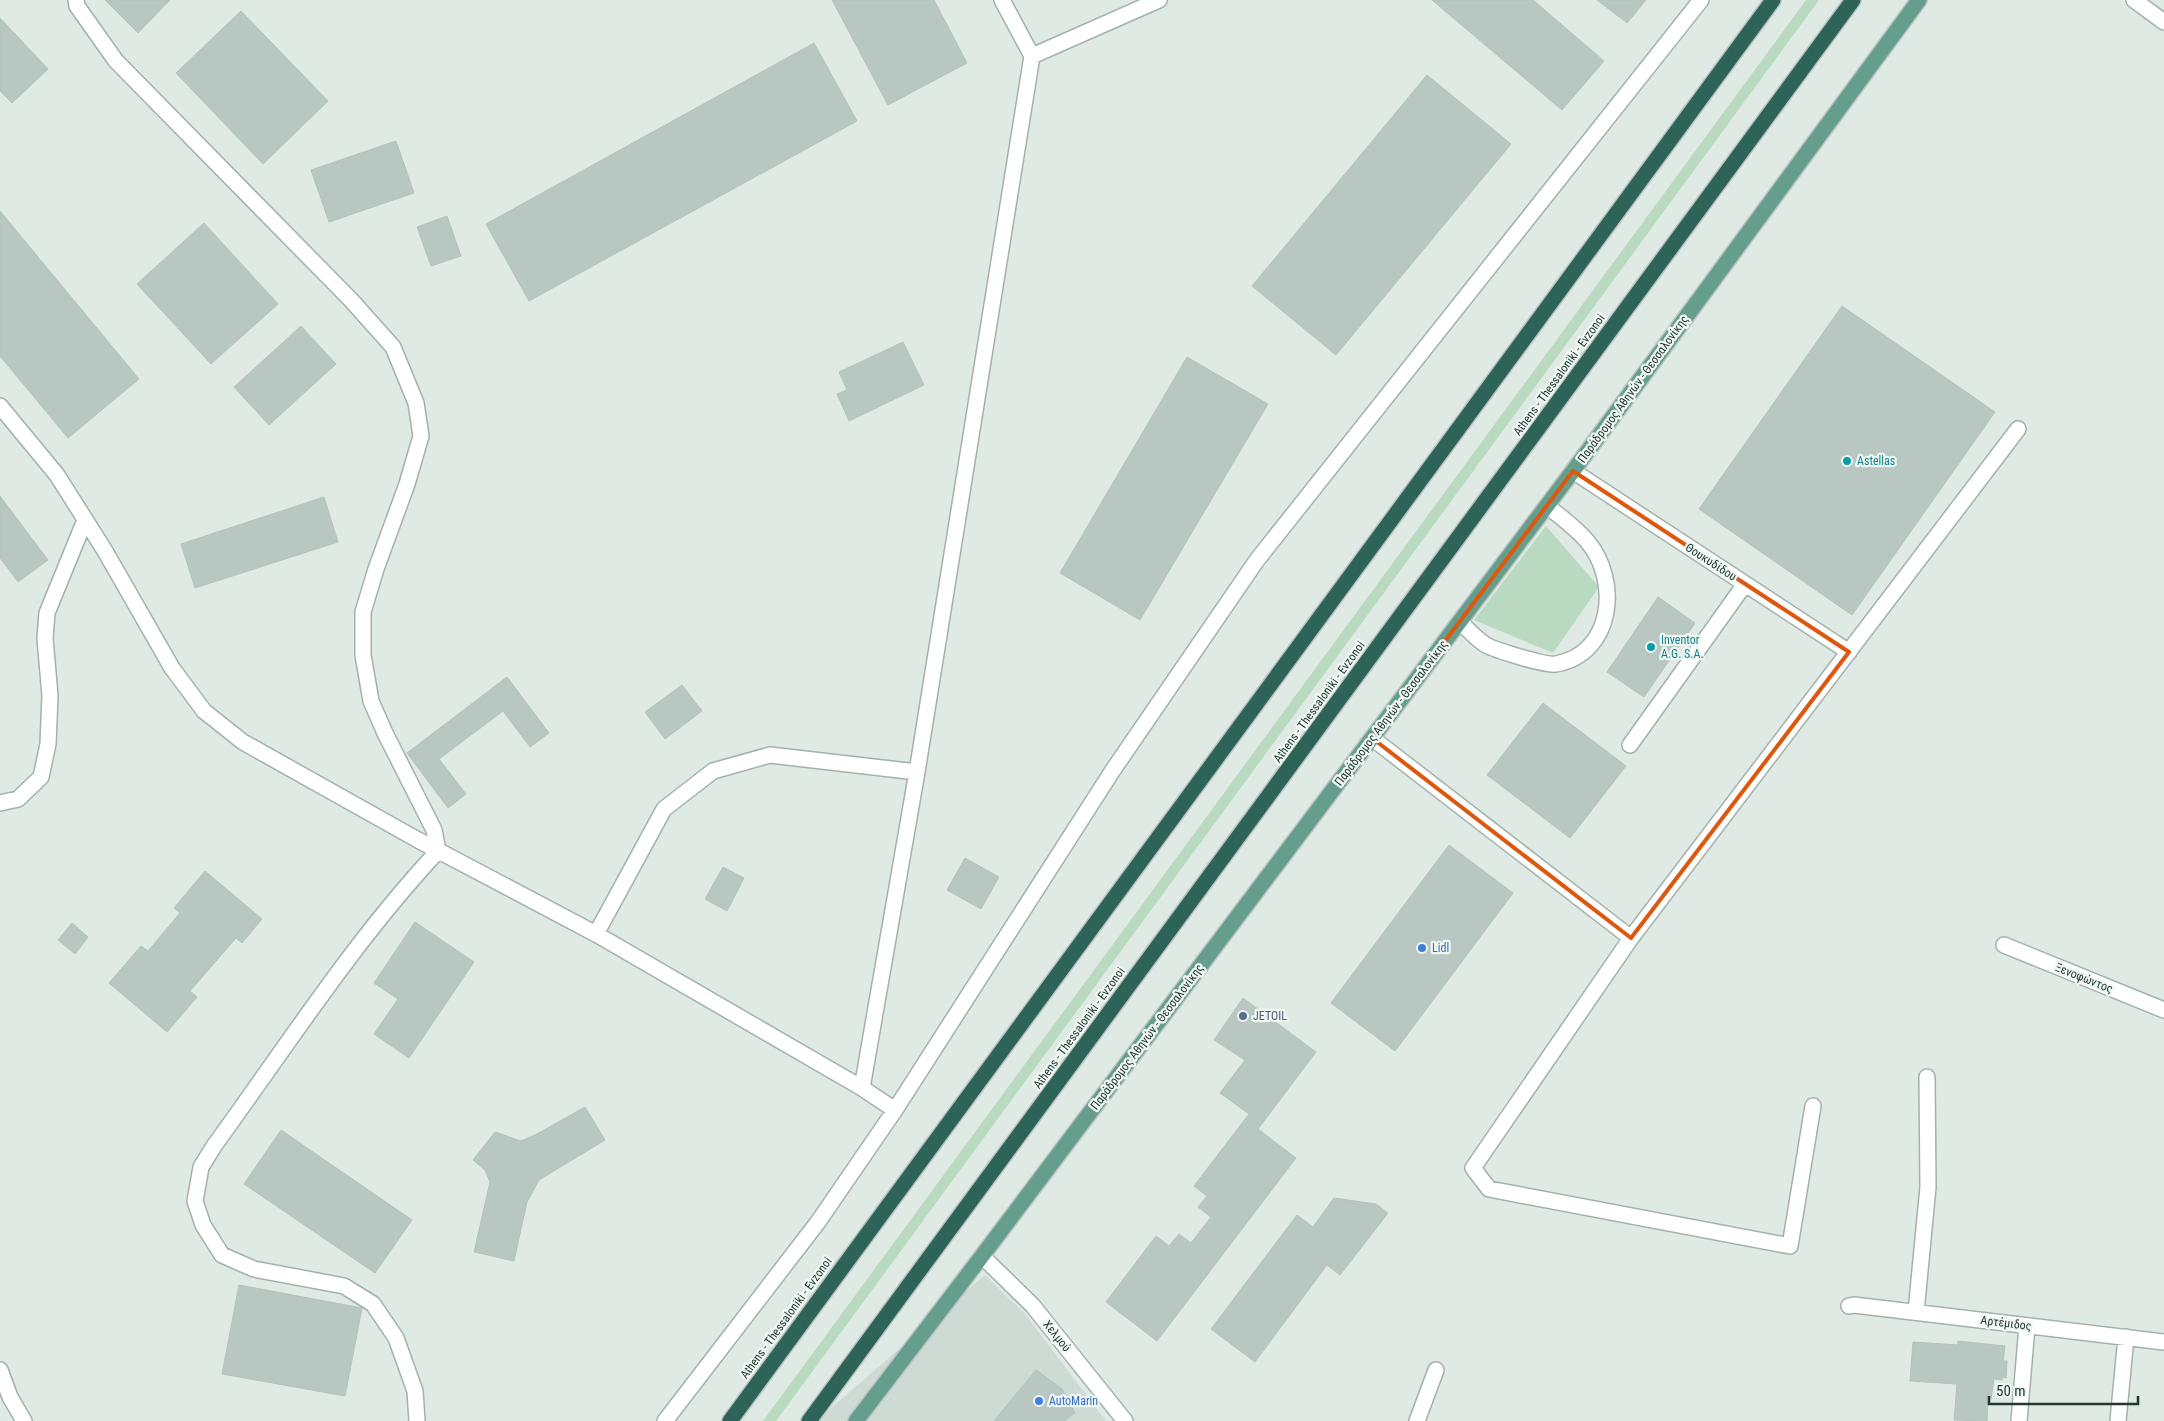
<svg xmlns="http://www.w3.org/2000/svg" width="2164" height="1421" font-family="'Roboto Condensed',sans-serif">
<rect width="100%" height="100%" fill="#e0eae5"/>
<!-- built -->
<path fill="#cedad4" d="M 985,1275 L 1025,1314 L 1106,1421 L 816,1421 Z"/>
<!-- green -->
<path fill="#b9dac1" d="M 1806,0 L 1819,0 L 776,1421 L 763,1421 Z
M 1546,526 L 1599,587 L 1553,653 L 1474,620 Z"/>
<!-- building -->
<path fill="#b8c7c1" stroke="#b2c3bc" d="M 105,0 L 170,0 L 138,33 Z
M 832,0 L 934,0 L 967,63 L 888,105 Z
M 1432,0 L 1533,0 L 1604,61 L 1562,110 Z
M 1597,0 L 1646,0 L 1627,23 Z
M 241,11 L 328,101 L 263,164 L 176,73 Z
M 0,18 L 48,69 L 12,103 L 0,91 Z
M 814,43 L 857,121 L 529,301 L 486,224 Z
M 1427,75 L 1511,144 L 1336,355 L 1252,286 Z
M 396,141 L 414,193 L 329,222 L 311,170 Z
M 0,211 L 139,379 L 68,438 L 0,356 Z
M 447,216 L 461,256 L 431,266 L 417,227 Z
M 204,223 L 278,304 L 211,364 L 137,284 Z
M 1842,306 L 1995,412 L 1852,615 L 1699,509 Z
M 301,326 L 336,364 L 269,425 L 234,387 Z
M 903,342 L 924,385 L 849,421 L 837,394 L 847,390 L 839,372 Z
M 1187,357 L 1268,404 L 1140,620 L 1060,573 Z
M 0,496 L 48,560 L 18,582 L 0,558 Z
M 324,497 L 338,542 L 195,588 L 181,544 Z
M 1658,597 L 1695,623 L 1644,697 L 1607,672 Z
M 507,677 L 549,733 L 530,747 L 503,711 L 439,759 L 466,794 L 448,808 L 407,753 Z
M 682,685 L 702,711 L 665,739 L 645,712 Z
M 1543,703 L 1626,766 L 1570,838 L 1487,775 Z
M 1449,845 L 1513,893 L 1395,1051 L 1331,1003 Z
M 965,858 L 999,877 L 981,909 L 947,890 Z
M 723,867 L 744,878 L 727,911 L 705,899 Z
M 205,871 L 262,919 L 242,943 L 236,938 L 190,991 L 197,997 L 167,1032 L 109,983 L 141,946 L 148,951 L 180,913 L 174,908 Z
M 415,922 L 474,962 L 409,1058 L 374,1034 L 398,999 L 374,983 Z
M 72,923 L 88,937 L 75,954 L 58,940 Z
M 1243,998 L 1316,1052 L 1258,1129 L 1296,1158 L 1157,1341 L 1106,1302 L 1156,1236 L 1169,1246 L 1179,1234 L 1191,1243 L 1211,1217 L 1198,1207 L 1207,1196 L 1194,1186 L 1249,1114 L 1220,1093 L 1245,1060 L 1214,1040 Z
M 585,1107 L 605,1140 L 539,1180 L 527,1202 L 514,1261 L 474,1252 L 490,1182 L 485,1170 L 473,1160 L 495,1132 L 521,1141 L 537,1134 Z
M 281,1130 L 412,1220 L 375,1273 L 244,1184 Z
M 1334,1198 L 1376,1204 L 1388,1213 L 1340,1275 L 1327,1265 L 1255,1362 L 1211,1329 L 1297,1215 L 1313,1227 Z
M 239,1285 L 362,1308 L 345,1396 L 222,1374 Z
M 1958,1341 L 2005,1346 L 2003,1361 L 2007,1361 L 2006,1378 L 2002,1377 L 2002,1380 L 1994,1379 L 1991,1399 L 1988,1399 L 1987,1421 L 1954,1420 L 1957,1384 L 1910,1381 L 1913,1342 L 1958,1345 Z
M 1036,1370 L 1062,1389 L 1075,1413 L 1064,1421 L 994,1421 Z"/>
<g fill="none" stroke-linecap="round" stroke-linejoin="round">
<!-- minor casing -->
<g stroke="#a3b1ac" stroke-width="18">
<path id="minor" d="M 76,0 L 77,6 L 116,61 L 351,300 L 393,347 L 416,403 L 421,436 L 407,484 L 376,569 L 363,612 L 363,655 L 371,701 L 385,733 L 434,830 L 438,851
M 1002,0 L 1032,56
M 2134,0 L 2164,22
M 0,406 L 57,475 L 105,551 L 172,668 L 204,711 L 243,742 L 418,840 L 596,934 L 862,1088 L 895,1110 L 818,1222 L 665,1421
M 1573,471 L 1849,652
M 1460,622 C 1468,629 1476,639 1486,645 C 1495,650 1546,666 1556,664 C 1613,654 1621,581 1587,541 C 1576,528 1561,517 1547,506
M 1372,738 L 1631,938
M 1630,745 L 1745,584
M 0,803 L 18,799 L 41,777 L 48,744 L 50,696 L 45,638 L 47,613 L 85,520
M 596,934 L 664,809 L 713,771 L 770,755 L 917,772
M 2004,945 L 2164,1010
M 862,1088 L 917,772 L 1032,56 L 1159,0
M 1813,1106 L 1790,1246 L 1489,1189 L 1473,1168 L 1631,938 L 2018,429
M 895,1110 L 1113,770 L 1257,560 L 1701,0
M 982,1256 L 1033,1306 L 1125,1421
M 1849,1306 L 1854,1305 L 2164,1342
M 1916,1312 L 1928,1187 L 1927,1077
M 0,1370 L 10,1397 L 24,1421
M 417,1421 L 415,1391 L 396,1338 L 373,1304 L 344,1286 L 254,1269 L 222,1255 L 203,1225 L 195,1201 L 201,1167 L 214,1146 C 287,1046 353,942 438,851
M 1417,1421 L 1436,1370
M 2019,1421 L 2027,1326
M 2118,1421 L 2126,1337"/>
</g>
<!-- major casing -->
<g stroke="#bcc4c2" stroke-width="18">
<path id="major" d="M 856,1421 L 982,1256 L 1573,471 L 1919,0"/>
</g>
<!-- highway casing -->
<g stroke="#bcc4c2" stroke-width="18">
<path id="highway" d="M 730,1421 L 1773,0
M 809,1421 L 1853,0"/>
</g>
<!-- minor -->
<use href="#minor" stroke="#fff" stroke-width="15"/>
<!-- major -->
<use href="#major" stroke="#669e8e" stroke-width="15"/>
<!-- highway -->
<use href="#highway" stroke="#2e6458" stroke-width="15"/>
</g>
<!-- marked area -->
<path fill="none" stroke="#de570e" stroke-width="4" stroke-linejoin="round" d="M 1573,471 L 1849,652 L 1631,938 L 1372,738 Z"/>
<!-- markers -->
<g fill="#0f9aa8" stroke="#f0f7f3" stroke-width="2">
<circle cx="1847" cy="461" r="5"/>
<circle cx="1651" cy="647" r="5"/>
</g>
<g fill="#3f7fe0" stroke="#f0f7f3" stroke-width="2">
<circle cx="1422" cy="948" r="5"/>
<circle cx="1039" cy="1401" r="5"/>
</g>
<circle fill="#5c6f8a" stroke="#f0f7f3" stroke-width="2" cx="1243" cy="1016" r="5"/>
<g text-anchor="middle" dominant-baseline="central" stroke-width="4.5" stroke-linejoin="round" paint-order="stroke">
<!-- street labels -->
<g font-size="12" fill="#213932" stroke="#f0f7f3">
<text transform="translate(1559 375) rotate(-54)">Athens - Thessaloniki - Evzonoi</text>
<text transform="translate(1633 389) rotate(-54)">Παράδρομος Αθηνών - Θεσσαλονίκης</text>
<text transform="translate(1711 562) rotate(33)">Θουκυδίδου</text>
<text transform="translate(1319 702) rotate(-54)">Athens - Thessaloniki - Evzonoi</text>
<text transform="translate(1391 713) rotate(-53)">Παράδρομος Αθηνών - Θεσσαλονίκης</text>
<text transform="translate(2084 978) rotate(22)">Ξενοφώντος</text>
<text transform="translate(1079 1028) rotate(-54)">Athens - Thessaloniki - Evzonoi</text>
<text transform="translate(1147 1037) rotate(-53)">Παράδρομος Αθηνών - Θεσσαλονίκης</text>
<text transform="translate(786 1318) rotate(-54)">Athens - Thessaloniki - Evzonoi</text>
<text transform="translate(2006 1323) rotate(7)">Αρτέμιδος</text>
<text transform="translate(1057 1336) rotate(51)">Χελμού</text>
</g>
<!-- culture labels -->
<g font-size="12" fill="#0d838f" stroke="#f0f7f3" text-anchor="start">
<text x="1857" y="461">Astellas</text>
<text x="1661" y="640">Inventor<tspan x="1661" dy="14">A.G. S.A.</tspan></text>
</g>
<!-- shop labels -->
<g font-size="12" fill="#366cbe" stroke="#f0f7f3" text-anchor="start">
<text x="1432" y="948">Lidl</text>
<text x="1049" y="1401">AutoMarin</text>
</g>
<!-- service labels -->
<g font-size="12" fill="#4e5e75" stroke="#f0f7f3" text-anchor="start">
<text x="1253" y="1016">JETOIL</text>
</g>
</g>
<!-- scale -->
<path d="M1989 1396v8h149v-8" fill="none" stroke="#213932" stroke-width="2.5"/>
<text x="1996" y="1396" font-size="15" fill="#213932" stroke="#f0f7f3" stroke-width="4" paint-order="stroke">50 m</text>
</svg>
